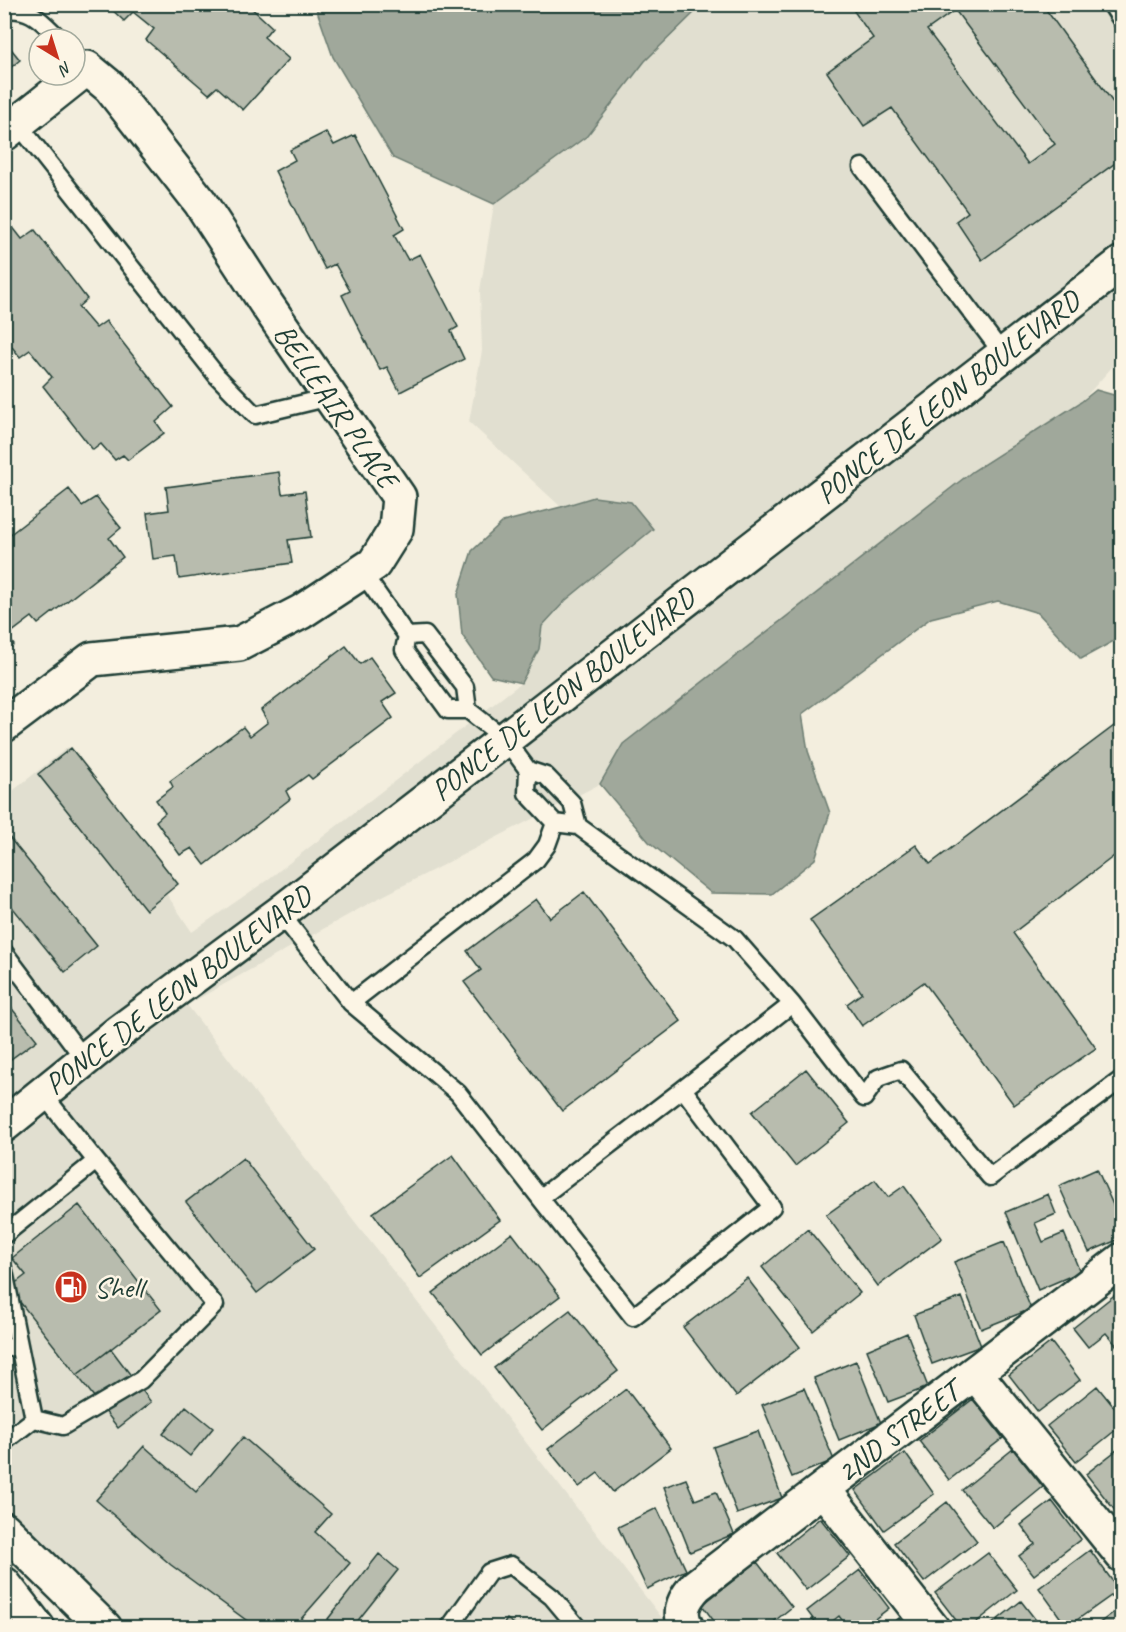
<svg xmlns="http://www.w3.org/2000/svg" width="1126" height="1632" font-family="Caveat,sans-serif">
<rect width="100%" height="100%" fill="#f3eede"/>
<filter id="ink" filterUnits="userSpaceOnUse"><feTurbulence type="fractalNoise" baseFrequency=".0167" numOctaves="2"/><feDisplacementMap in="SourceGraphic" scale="12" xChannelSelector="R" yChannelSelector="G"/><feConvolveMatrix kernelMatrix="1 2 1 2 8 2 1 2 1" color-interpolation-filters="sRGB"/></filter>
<g filter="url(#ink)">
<!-- built -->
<path fill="#e1dfd0" d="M 702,5 L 1121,5 L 1121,241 L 269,899 L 109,1018 L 5,1102 L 5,797 L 68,747 L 192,932 L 266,881 L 521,683 L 539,649 L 542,626 L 566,600 L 594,497 L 561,507 L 469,422 L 482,351 L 480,291 L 494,204 L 587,136 L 645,61 Z
M 1121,286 L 1121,357 L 1081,402 L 973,471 L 623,744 L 600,784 L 375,900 L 187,1005 L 669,1627 L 131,1627 L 117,1617 L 5,1507 L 4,1148 L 130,1046 L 290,927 Z"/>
<!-- water -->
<path fill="#a0a89b" stroke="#6c7d72" stroke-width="1.5" d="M 315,5 L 315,4 L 702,5 L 645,61 L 587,136 L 494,204 L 393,158 L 333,57 Z
M 1096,390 L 1121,397 L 1121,637 L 1081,659 L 1038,613 L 998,601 L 931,618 L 802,714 L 808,751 L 830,813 L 815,859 L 772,894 L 711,893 L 649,842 L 600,784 L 623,744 L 973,471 L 1081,402 Z
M 594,497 L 631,502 L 653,529 L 566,600 L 542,626 L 539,649 L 521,683 L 491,676 L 462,635 L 458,594 L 472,551 L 503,522 L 561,507 Z"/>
<!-- building -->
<path fill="#b8bcae" stroke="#1f3d34" stroke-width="1.5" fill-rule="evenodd" d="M 106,4 L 247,4 L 272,27 L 264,37 L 289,59 L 243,110 L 217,87 L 209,94 L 146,40 L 154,29 L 133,12 L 124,21 Z
M 849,4 L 1042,4 L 1122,115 L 1122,158 L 982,260 L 956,221 L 968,212 L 892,108 L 864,126 L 827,72 L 873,38 ZM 955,10 L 1055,144 L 1028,164 L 927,30 Z
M 4,40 L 20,60 L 4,73 Z
M 326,132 L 334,145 L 355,135 L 404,229 L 394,235 L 408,260 L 420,254 L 458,327 L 451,331 L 464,359 L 400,392 L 387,367 L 380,370 L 342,295 L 350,291 L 335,264 L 325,269 L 275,171 L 295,160 L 290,150 Z
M 4,216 L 22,239 L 35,230 L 87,299 L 78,307 L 96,328 L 106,321 L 173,407 L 156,422 L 164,433 L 128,460 L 123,455 L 115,460 L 101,444 L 93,450 L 43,386 L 52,377 L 30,350 L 20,357 L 4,337 Z
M 279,472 L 282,494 L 305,491 L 311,537 L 288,540 L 292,563 L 179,579 L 176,556 L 153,559 L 147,513 L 169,510 L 166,487 Z
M 69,489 L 82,506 L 96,497 L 121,528 L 109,538 L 123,557 L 38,624 L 32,617 L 7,636 L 14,645 L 4,652 L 4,539 Z
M 346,646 L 360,664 L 370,657 L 396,693 L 382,702 L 393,718 L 312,779 L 308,775 L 286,791 L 290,799 L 205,865 L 192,848 L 180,855 L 156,821 L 165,813 L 156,800 L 173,787 L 170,781 L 243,727 L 250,736 L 268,722 L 261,710 Z
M 1122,720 L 1122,850 L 1013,933 L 1096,1048 L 1014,1105 L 924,982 L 862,1026 L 847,1004 L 862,993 L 810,920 L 916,845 L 930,864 Z
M 71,748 L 178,884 L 146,910 L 38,774 Z
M 4,831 L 97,946 L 65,972 L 4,897 Z
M 584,892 L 681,1021 L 562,1111 L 464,982 L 481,970 L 467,951 L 536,899 L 550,918 Z
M 9,1005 L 37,1040 L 4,1064 L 4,1009 Z
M 806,1069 L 849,1123 L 795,1166 L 752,1112 Z
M 453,1155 L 500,1220 L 420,1278 L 373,1213 Z
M 243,1158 L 314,1249 L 257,1293 L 186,1202 Z
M 1097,1169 L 1122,1225 L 1122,1238 L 1089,1252 L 1059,1186 Z
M 875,1180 L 888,1197 L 904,1186 L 942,1238 L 878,1286 L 826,1215 Z
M 1048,1194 L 1056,1214 L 1035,1223 L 1043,1242 L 1064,1233 L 1080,1272 L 1038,1290 L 1006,1212 Z
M 79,1205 L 161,1310 L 77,1375 L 9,1288 L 26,1275 L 12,1258 Z
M 808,1229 L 860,1293 L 813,1331 L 762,1267 Z
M 512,1233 L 560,1296 L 482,1355 L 433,1293 Z
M 1004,1242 L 1031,1309 L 981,1329 L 954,1262 Z
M 747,1278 L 800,1347 L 736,1396 L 683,1327 Z
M 1122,1289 L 1122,1352 L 1106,1333 L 1088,1347 L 1073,1328 Z
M 962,1297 L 981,1346 L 932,1364 L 914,1315 Z
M 570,1310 L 618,1371 L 542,1430 L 494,1368 Z
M 907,1333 L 928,1387 L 888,1402 L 867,1350 Z
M 1051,1342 L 1080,1380 L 1038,1412 L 1009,1375 Z
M 111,1349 L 151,1402 L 118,1428 L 77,1375 Z
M 856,1361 L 881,1423 L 839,1440 L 814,1378 Z
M 1097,1386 L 1122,1417 L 1122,1425 L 1076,1462 L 1047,1426 Z
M 804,1388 L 834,1460 L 792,1477 L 762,1405 Z
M 626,1389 L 671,1448 L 613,1492 L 598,1473 L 579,1487 L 548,1449 Z
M 973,1399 L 1003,1438 L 949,1480 L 919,1441 Z
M 186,1406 L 213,1428 L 190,1456 L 163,1434 Z
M 758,1431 L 782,1498 L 737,1514 L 713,1447 Z
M 243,1437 L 331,1514 L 315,1532 L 350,1563 L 293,1628 L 257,1628 L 171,1565 L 96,1500 L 144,1446 L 196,1492 Z
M 1122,1446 L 1122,1510 L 1117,1513 L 1086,1474 Z
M 1013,1449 L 1043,1487 L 993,1528 L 962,1490 Z
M 905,1453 L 934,1494 L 884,1530 L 855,1490 Z
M 686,1479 L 695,1500 L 716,1492 L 734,1534 L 690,1552 L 664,1487 Z
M 1052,1501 L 1081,1539 L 1034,1575 L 1019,1556 L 1035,1544 L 1021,1525 Z
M 947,1502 L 977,1541 L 924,1582 L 894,1543 Z
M 657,1508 L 686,1570 L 647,1589 L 618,1527 Z
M 820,1518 L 850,1556 L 806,1590 L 777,1553 Z
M 1090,1550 L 1119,1590 L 1067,1627 L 1039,1588 Z
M 988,1553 L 1017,1590 L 969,1628 L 962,1628 L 935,1593 Z
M 379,1554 L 398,1570 L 352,1628 L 329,1628 L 324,1624 Z
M 757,1562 L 792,1607 L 766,1628 L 719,1628 L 702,1605 Z
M 860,1570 L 889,1608 L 863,1628 L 848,1628 L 839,1616 L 824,1628 L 820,1628 L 807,1611 Z
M 1021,1601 L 1042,1628 L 987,1628 Z
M 1122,1606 L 1122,1628 L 1093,1628 Z
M 899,1618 L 907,1628 L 887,1628 Z
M 507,1619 L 520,1628 L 501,1628 Z"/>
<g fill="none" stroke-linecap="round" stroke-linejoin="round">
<!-- service casing -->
<g stroke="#1f3d34" stroke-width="21">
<path id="service" d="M 1111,4 L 1122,21
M 4,10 C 31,6 42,22 60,39
M 18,124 L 217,376 L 255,415 L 330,397
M 862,167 L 1003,354
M 362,572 L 407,636 L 404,650 L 448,710 L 468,710 L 505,739 L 528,770
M 407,636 L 425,635 L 465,687 L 468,710
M 280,913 L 351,1003 L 458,1093 L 633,1317 L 772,1207 L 683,1089 L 792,1004 L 735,939 L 578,826 L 555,823 L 527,793 L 528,770 L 546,776 L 572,803 L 578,826
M 4,952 L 85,1060
M 351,1003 L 536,860 L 547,845 L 555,823
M 792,1004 L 864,1098 L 878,1078 L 901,1070 L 990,1177 L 1122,1079
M 540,1198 L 683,1089
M 4,1235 L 96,1161
M 4,1271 L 34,1419 L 4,1442
M 4,1348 L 19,1346
M 34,1419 L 63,1426 L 141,1380 L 215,1305 L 96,1161 L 43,1094
M 449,1628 L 489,1572 L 511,1565 L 552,1597 L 578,1628"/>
</g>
<!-- minor casing -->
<g stroke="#1f3d34" stroke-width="38">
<path id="minor" d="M 4,134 L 87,68 L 110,87 L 200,202 L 265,302 L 399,497 L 396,529 L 374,564 L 301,612 L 239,644 L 92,659 L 4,725
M 975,1373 L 1122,1555
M 823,1489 L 932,1628
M 687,1628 C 677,1612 684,1599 696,1586 L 1122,1260"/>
</g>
<!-- tertiary casing -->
<g stroke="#1f3d34" stroke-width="38">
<path id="tertiary" d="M 4,1125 L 119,1032 L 280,913 L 1122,263
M 4,1584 L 38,1628"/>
</g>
<!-- secondary casing -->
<g stroke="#1f3d34" stroke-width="38">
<path id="secondary" d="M 4,1529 L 105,1628"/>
</g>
<!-- service -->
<use href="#service" stroke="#fcf5e5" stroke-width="16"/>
<!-- minor -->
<use href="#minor" stroke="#fcf5e5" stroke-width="33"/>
<!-- tertiary -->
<use href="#tertiary" stroke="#fcf5e5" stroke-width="33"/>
<!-- secondary -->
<use href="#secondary" stroke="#fcf5e5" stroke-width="33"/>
</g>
</g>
<!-- icons -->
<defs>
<g id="fuel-disc" transform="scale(1.725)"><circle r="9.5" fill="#c8321e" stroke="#fcf5e5"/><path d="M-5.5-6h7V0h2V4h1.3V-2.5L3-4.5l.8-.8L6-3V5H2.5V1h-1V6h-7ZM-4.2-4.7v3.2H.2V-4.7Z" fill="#fff"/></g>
</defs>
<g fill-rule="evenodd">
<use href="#fuel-disc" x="71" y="1287"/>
</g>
<g text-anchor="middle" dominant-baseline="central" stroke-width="5" stroke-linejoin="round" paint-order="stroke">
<!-- street labels -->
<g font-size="30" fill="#1f3d34" stroke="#fcf5e5">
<text transform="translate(948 397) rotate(-38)">PONCE DE LEON BOULEVARD</text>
<text transform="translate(336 406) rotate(55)">BELLEAIR PLACE</text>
<text transform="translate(563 694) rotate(-38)">PONCE DE LEON BOULEVARD</text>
<text transform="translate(178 990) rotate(-37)">PONCE DE LEON BOULEVARD</text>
<text transform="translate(898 1432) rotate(-37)">2ND STREET</text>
</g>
<!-- poi labels -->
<g font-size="30" fill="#1f3d34" stroke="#fcf5e5" text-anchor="start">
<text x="94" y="1287">Shell</text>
</g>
</g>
<!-- margin -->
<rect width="1126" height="1632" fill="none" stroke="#fcf5e5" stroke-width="24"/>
<rect x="12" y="12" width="1102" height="1608" fill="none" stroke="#1f3d34" stroke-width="2" filter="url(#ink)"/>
<!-- north arrow -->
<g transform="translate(57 57) rotate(142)"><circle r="28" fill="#fcf5e5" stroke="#a4ab9e" stroke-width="1.5"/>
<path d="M0-4.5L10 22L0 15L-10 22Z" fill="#c8321e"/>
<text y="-9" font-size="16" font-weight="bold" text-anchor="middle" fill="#1f3d34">N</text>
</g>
</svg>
